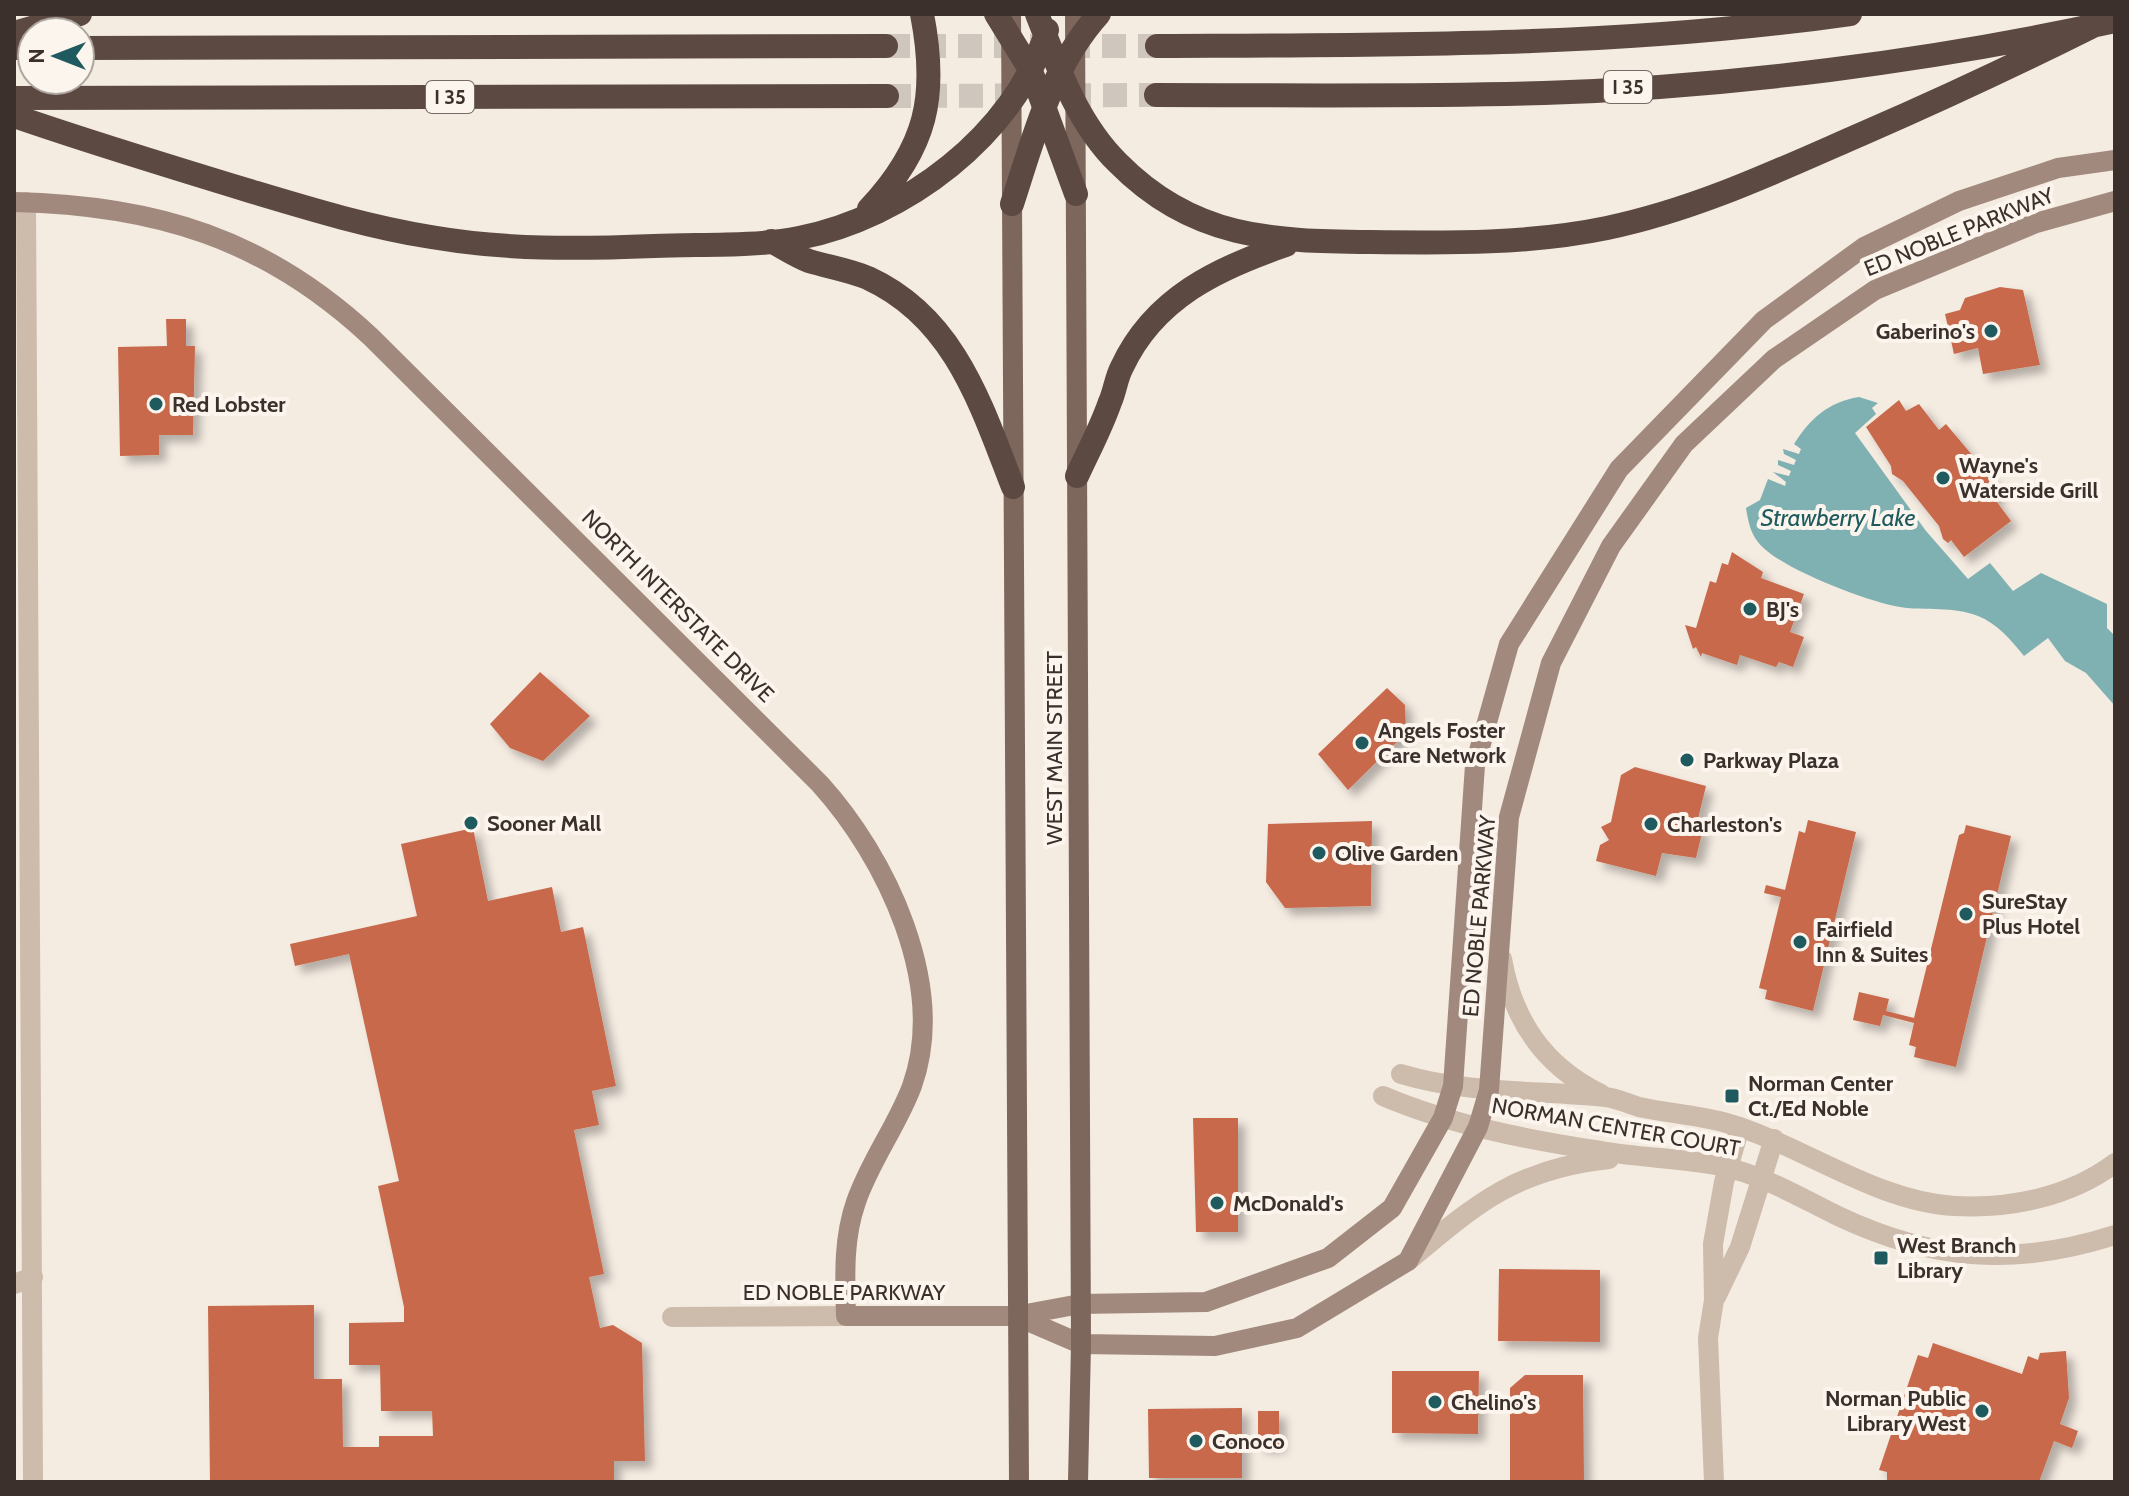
<svg xmlns="http://www.w3.org/2000/svg" width="2129" height="1496" font-family="Cabin,sans-serif">
<defs>
<filter id="shadow"><feDropShadow dx="7" dy="7" stdDeviation="4" flood-color="#0004"/></filter>
</defs>
<rect width="100%" height="100%" fill="#f4ebe1"/>
<!-- water -->
<path fill="#7fb0b2" d="M 1859,397 L 1878,403 L 1872,408 L 1876,414 L 1855,433 L 1926,531 L 1968,579 L 1990,563 L 2013,591 L 2041,573 L 2107,604 L 2107,628 L 2115,636 L 2115,706 L 2086,673 L 2065,661 L 2048,638 L 2024,656 C 2011,640 1998,624 1978,616 C 1953,606 1926,611 1900,607 C 1868,602 1776,567 1758,542 C 1750,532 1748,520 1746,508 L 1760,500 L 1768,479 L 1785,486 L 1786,482 L 1773,472 L 1789,476 L 1791,471 L 1778,465 L 1778,460 L 1794,465 L 1796,460 L 1784,454 L 1783,449 L 1799,454 L 1801,449 L 1794,444 C 1810,419 1828,402 1859,397 Z"/>
<!-- building -->
<path fill="#c8694b" filter="url(#shadow)" d="M 2000,287 L 2023,290 L 2040,365 L 1983,374 L 1978,348 L 1954,354 L 1945,314 L 1960,310 L 1965,298 Z
M 166,319 L 186,319 L 186,346 L 195,346 L 193,435 L 159,435 L 159,455 L 120,456 L 118,347 L 167,346 Z
M 1899,400 L 1906,411 L 1919,404 L 1939,430 L 1946,424 L 1994,481 L 1998,492 L 1994,498 L 2011,521 L 1964,557 L 1951,540 L 1948,543 L 1943,539 L 1939,526 L 1903,481 L 1892,474 L 1891,466 L 1866,427 Z
M 1732,552 L 1763,572 L 1761,578 L 1804,594 L 1790,632 L 1804,637 L 1793,667 L 1779,662 L 1776,667 L 1740,655 L 1737,665 L 1702,653 L 1701,657 L 1696,647 L 1693,649 L 1685,625 L 1696,628 L 1710,581 L 1716,583 L 1722,563 L 1728,565 Z
M 540,672 L 590,716 L 543,761 L 510,748 L 490,724 Z
M 1387,688 L 1405,705 L 1406,733 L 1348,790 L 1318,754 Z
M 1635,767 L 1706,786 L 1696,827 L 1703,829 L 1696,858 L 1662,853 L 1656,876 L 1596,861 L 1600,845 L 1609,840 L 1601,827 L 1611,822 L 1621,775 Z
M 1808,820 L 1856,832 L 1813,1011 L 1765,999 L 1767,990 L 1759,988 L 1781,897 L 1764,893 L 1766,885 L 1785,890 L 1799,831 L 1805,833 Z
M 1372,821 L 1371,906 L 1285,908 L 1266,882 L 1268,824 Z
M 1966,825 L 2011,836 L 1956,1067 L 1914,1057 L 1916,1047 L 1909,1045 L 1914,1023 L 1883,1015 L 1880,1026 L 1853,1020 L 1859,992 L 1889,999 L 1886,1011 L 1914,1018 L 1959,835 L 1964,833 Z
M 473,828 L 488,901 L 552,887 L 561,932 L 583,927 L 616,1086 L 592,1091 L 599,1125 L 574,1130 L 604,1274 L 589,1277 L 600,1328 L 613,1325 L 642,1343 L 645,1461 L 614,1461 L 614,1482 L 210,1482 L 208,1306 L 314,1305 L 314,1379 L 342,1379 L 343,1447 L 379,1447 L 379,1436 L 433,1436 L 432,1411 L 381,1411 L 380,1365 L 349,1365 L 349,1323 L 404,1322 L 404,1307 L 378,1186 L 399,1181 L 349,954 L 295,966 L 290,944 L 417,916 L 401,844 Z
M 1193,1118 L 1238,1118 L 1238,1232 L 1196,1232 Z
M 1499,1269 L 1600,1270 L 1600,1342 L 1498,1341 Z
M 1933,1343 L 2022,1374 L 2028,1356 L 2038,1360 L 2040,1353 L 2066,1351 L 2069,1398 L 2060,1424 L 2078,1431 L 2072,1448 L 2054,1441 L 2039,1482 L 1887,1481 L 1887,1472 L 1879,1470 L 1918,1355 L 1928,1358 Z
M 1392,1371 L 1479,1371 L 1478,1434 L 1392,1433 Z
M 1525,1375 L 1583,1375 L 1584,1482 L 1510,1482 L 1510,1388 Z
M 1242,1408 L 1242,1478 L 1149,1478 L 1148,1409 Z
M 1258,1411 L 1279,1411 L 1279,1446 L 1258,1446 Z"/>
<g fill="none" stroke-linecap="round" stroke-linejoin="round">
<!-- motorway-tunnel -->
<path stroke="#cfc6bd" stroke-width="24" stroke-dasharray="24 12" stroke-linecap="butt" d="M 886,46 L 1157,46
M 887,96 L 1156,95"/>
<!-- minor -->
<path stroke="#cdbbac" stroke-width="20" d="M 14,1284 L 33,1277
M 1716,1297 L 1740,1247 L 1774,1139
M 1714,1482 L 1708,1338 L 1714,1300 L 1713,1244 L 1724,1182 L 1740,1127"/>
<!-- tertiary -->
<path stroke="#cdbbac" stroke-width="20" d="M 26,202 L 33,1482
M 1502,959 C 1513,1021 1544,1066 1601,1094
M 1401,1074 C 1467,1094 1536,1090 1605,1097 C 1617,1098 1628,1104 1639,1107 C 1667,1113 1695,1115 1723,1122 C 1800,1143 1875,1202 1955,1206 C 2010,1209 2070,1197 2115,1163
M 1383,1096 C 1451,1125 1528,1140 1601,1151 C 1641,1158 1681,1158 1721,1166 C 1763,1175 1801,1198 1838,1216 C 1933,1261 2015,1267 2115,1235
M 1408,1261 C 1477,1203 1516,1169 1609,1159
M 672,1317 L 846,1316"/>
<!-- secondary -->
<path stroke="#a18a7d" stroke-width="20" d="M 14,202 C 156,205 266,239 371,337 L 820,784 C 886,857 948,985 912,1086 C 897,1126 870,1161 856,1202 C 843,1239 845,1277 846,1316 L 1016,1316 L 1080,1304 L 1206,1302 L 1328,1258 L 1392,1208 L 1443,1118 L 1453,1086 L 1475,765 L 1509,644 L 1619,469 L 1764,320 L 1864,247 L 1959,201 L 2058,168 L 2115,160
M 1016,1316 L 1081,1344 L 1215,1346 L 1297,1328 L 1408,1261 L 1478,1127 L 1489,1090 L 1509,817 L 1551,663 L 1611,546 L 1684,444 L 1774,359 L 1875,290 L 2036,223 L 2115,201"/>
<!-- primary -->
<path stroke="#7d675c" stroke-width="20" d="M 1011,14 L 1019,1482
M 1075,14 L 1081,1344 L 1078,1482"/>
<!-- motorway -->
<path stroke="#5c4a42" stroke-width="24" d="M 996,14 L 1031,71 L 1076,194
M 1037,14 C 1057,65 1077,123 1118,163 C 1193,239 1272,241 1371,242 C 1450,243 1530,244 1607,228 C 1698,209 1779,170 1864,133 C 1942,99 2019,63 2095,25
M 14,33 L 80,14
M 1157,46 C 1389,45 1621,47 1850,14
M 14,48 L 32,48
M 80,48 L 886,46
M 1156,95 C 1285,95 1415,97 1544,93 C 1730,87 1933,61 2115,21
M 14,98 L 887,96
M 14,116 C 92,143 171,167 250,191 C 310,209 369,227 431,237 C 506,250 579,249 654,246 C 701,244 752,247 799,238 C 903,218 1015,135 1047,30
M 1012,204 C 1034,137 1051,67 1099,14
M 869,209 C 927,147 938,96 922,14
M 771,241 C 784,248 796,256 809,261 C 829,267 849,270 868,278 C 955,318 981,405 1013,487
M 1077,476 C 1088,452 1101,428 1110,402 C 1115,391 1116,378 1122,367 C 1154,298 1218,268 1286,245"/>
</g>
<!-- markers -->
<g fill="#1f5a5e" stroke="#fbf5ee" stroke-width="3">
<circle cx="1991" cy="331" r="8"/>
<circle cx="156" cy="404" r="8"/>
<circle cx="1943" cy="478" r="8"/>
<circle cx="1750" cy="609" r="8"/>
<circle cx="1362" cy="743" r="8"/>
<circle cx="1687" cy="760" r="8"/>
<circle cx="471" cy="823" r="8"/>
<circle cx="1651" cy="824" r="8"/>
<circle cx="1319" cy="853" r="8"/>
<circle cx="1966" cy="914" r="8"/>
<circle cx="1800" cy="942" r="8"/>
<rect x="1724" y="1088" width="16" height="16" rx="4"/>
<circle cx="1217" cy="1203" r="8"/>
<rect x="1873" y="1250" width="16" height="16" rx="4"/>
<circle cx="1435" cy="1402" r="8"/>
<circle cx="1982" cy="1411" r="8"/>
<circle cx="1196" cy="1441" r="8"/>
</g>
<g text-anchor="middle" dominant-baseline="central" stroke-width="8" stroke-linejoin="round" paint-order="stroke">
<!-- shield labels -->
<g fill="#fbf5ee" stroke="#756b66" stroke-width="2">
<rect x="1604" y="71" width="48" height="32" rx="6"/>
<rect x="426" y="81" width="48" height="32" rx="6"/>
</g>
<g font-size="20" font-weight="bold" fill="#3b302b">
<text x="1628" y="87">I 35</text>
<text x="450" y="97">I 35</text>
</g>
<!-- street labels -->
<g font-size="22" fill="#3b302b" stroke="#fbf5ee">
<text transform="translate(1959 232) rotate(-22)">ED NOBLE PARKWAY</text>
<text transform="translate(678 606) rotate(45)">NORTH INTERSTATE DRIVE</text>
<text transform="translate(1054 748) rotate(-90)">WEST MAIN STREET</text>
<text transform="translate(1479 916) rotate(-85)">ED NOBLE PARKWAY</text>
<text transform="translate(1616 1127) rotate(10)">NORMAN CENTER COURT</text>
<text x="844" y="1292">ED NOBLE PARKWAY</text>
</g>
<!-- poi labels -->
<g font-size="22" font-weight="bold" fill="#3b302b" stroke="#fbf5ee" text-anchor="start">
<text x="1975" y="331" text-anchor="end">Gaberino's</text>
<text x="172" y="404">Red Lobster</text>
<text x="1959" y="465">Wayne's<tspan x="1959" dy="25">Waterside Grill</tspan></text>
<text x="1766" y="609">BJ's</text>
<text x="1378" y="730">Angels Foster<tspan x="1378" dy="25">Care Network</tspan></text>
<text x="1703" y="760">Parkway Plaza</text>
<text x="487" y="823">Sooner Mall</text>
<text x="1667" y="824">Charleston's</text>
<text x="1335" y="853">Olive Garden</text>
<text x="1982" y="901">SureStay<tspan x="1982" dy="25">Plus Hotel</tspan></text>
<text x="1816" y="929">Fairfield<tspan x="1816" dy="25">Inn &amp; Suites</tspan></text>
<text x="1748" y="1083">Norman Center<tspan x="1748" dy="25">Ct./Ed Noble</tspan></text>
<text x="1233" y="1203">McDonald's</text>
<text x="1897" y="1245">West Branch<tspan x="1897" dy="25">Library</tspan></text>
<text x="1966" y="1398" text-anchor="end">Norman Public<tspan x="1966" dy="25">Library West</tspan></text>
<text x="1451" y="1402">Chelino's</text>
<text x="1212" y="1441">Conoco</text>
</g>
<!-- water labels -->
<g font-size="24" font-style="italic" fill="#1f5a5e" stroke="#fbf5ee">
<text x="1838" y="517">Strawberry Lake</text>
</g>
</g>
<!-- border -->
<rect width="2129" height="1496" fill="none" stroke="#3b302b" stroke-width="32"/>
<!-- north arrow -->
<g transform="translate(56 56) rotate(270)"><circle r="38" fill="#fbf5ee" stroke="#aea6a0" stroke-width="2"/>
<path d="M0-6L14 30L0 20L-14 30Z" fill="#1f5a5e"/>
<text y="-12" font-size="22" font-weight="bold" text-anchor="middle" fill="#3b302b">N</text>
</g>
</svg>
